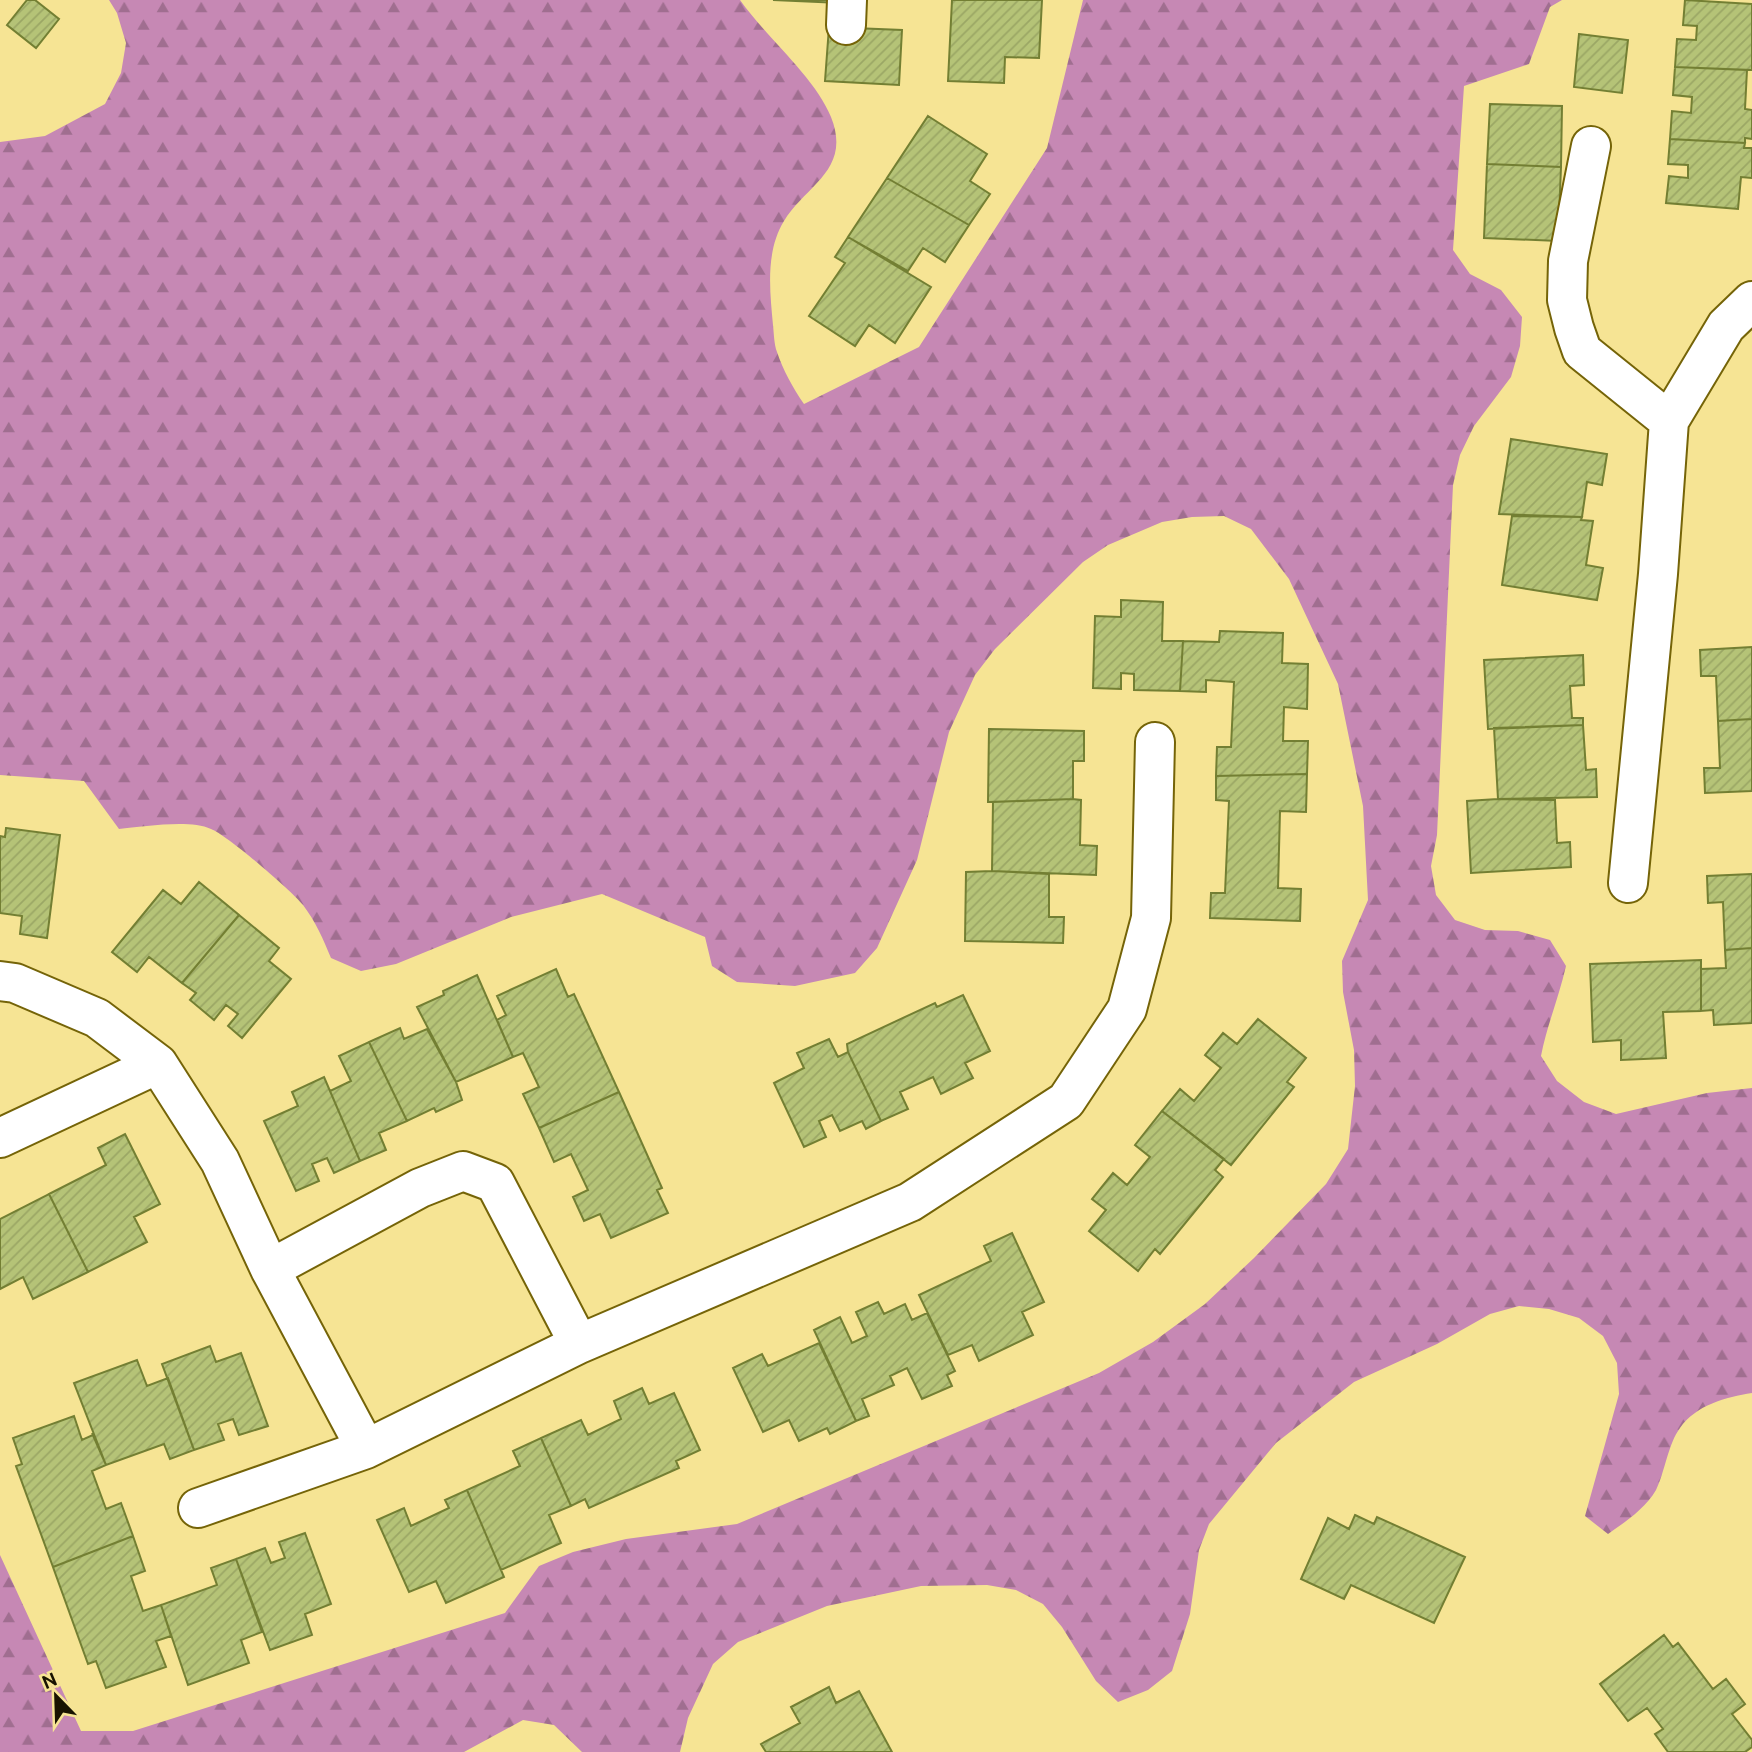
<svg xmlns="http://www.w3.org/2000/svg" width="1752" height="1752" font-family="Ubuntu,sans-serif">
<defs>
<pattern id="forest-firs" width="22" height="20" patternUnits="userSpaceOnUse" patternTransform="scale(1.75)"><rect width="22" height="20" fill="#c688b4"/><path d="M5 1l3.5 6h-7zM16 11l3.5 6h-7z" fill="#a06e90"/></pattern>
<pattern id="building-hatch" width="6" height="6" patternUnits="userSpaceOnUse" patternTransform="scale(1.75)"><rect width="6" height="6" fill="#b5c377"/><path d="M-1 1l2-2M0 6l6-6M5 7l2-2" fill="none" stroke="#9ba765"/></pattern>
</defs>
<rect width="100%" height="100%" fill="#f6e494"/>
<!-- forest -->
<path fill="url(#forest-firs)" d="M 109,0 L 740,0 C 766,37 815,77 831,117 C 852,170 806,185 784,221 C 765,252 770,292 773,325 C 774,334 774,344 777,352 C 783,370 793,388 804,404 L 919,347 L 1047,148 L 1083,0 L 1562,0 L 1550,7 L 1529,64 L 1464,86 L 1453,250 L 1470,274 L 1501,290 L 1522,317 L 1520,346 L 1511,377 L 1474,426 L 1460,455 L 1453,485 L 1437,835 L 1431,866 L 1436,895 L 1455,920 L 1485,930 L 1518,931 L 1550,940 L 1566,966 C 1559,997 1547,1025 1541,1056 L 1557,1081 L 1584,1102 L 1616,1114 L 1707,1093 L 1752,1088 L 1752,1393 C 1726,1397 1696,1405 1680,1428 C 1668,1444 1665,1472 1656,1490 C 1645,1509 1625,1522 1608,1534 L 1585,1516 L 1619,1394 L 1617,1363 L 1603,1336 L 1579,1318 L 1549,1309 L 1519,1306 L 1490,1314 L 1437,1344 L 1354,1382 L 1276,1443 L 1209,1524 L 1199,1550 L 1190,1614 L 1172,1671 L 1148,1690 L 1118,1702 L 1096,1681 L 1062,1627 L 1043,1604 L 1016,1590 L 987,1585 L 921,1586 L 827,1606 L 738,1642 L 713,1664 L 688,1718 L 680,1752 L 582,1752 L 554,1725 L 523,1720 L 464,1752 L 0,1752 L 0,1555 L 81,1731 L 133,1731 L 505,1613 L 539,1566 L 573,1552 L 626,1539 L 737,1524 L 1099,1373 L 1153,1342 L 1205,1304 L 1254,1258 L 1326,1184 L 1348,1149 L 1355,1086 L 1354,1050 L 1343,992 L 1342,961 L 1368,900 L 1363,806 L 1338,684 L 1289,579 L 1251,529 L 1224,516 L 1192,517 L 1162,522 L 1108,545 L 1083,562 L 995,649 L 975,675 L 949,732 L 917,860 L 877,948 L 855,973 L 795,986 L 737,982 L 712,966 L 705,937 L 602,894 L 511,917 L 396,964 L 361,971 L 331,958 C 323,939 316,922 303,905 C 292,891 227,835 211,829 C 189,819 143,827 119,829 L 84,781 L 0,775 L 0,142 L 45,136 L 105,104 L 121,73 L 126,43 L 117,13 Z"/>
<!-- building -->
<path fill="url(#building-hatch)" stroke="#737f33" stroke-width="2" d="M 27,0 L 35,0 L 59,19 L 36,48 L 7,25 Z
M 773,0 L 840,0 L 840,3 Z
M 952,0 L 1042,0 L 1039,58 L 1005,57 L 1004,83 L 948,81 Z
M 1685,0 L 1752,4 L 1752,70 L 1675,67 L 1677,39 L 1696,40 L 1697,26 L 1683,25 Z
M 829,27 L 902,30 L 899,85 L 825,81 Z
M 1579,34 L 1628,40 L 1622,93 L 1574,87 Z
M 1675,67 L 1747,70 L 1745,109 L 1752,110 L 1752,139 L 1745,138 L 1745,143 L 1670,139 L 1672,111 L 1691,113 L 1692,97 L 1673,95 Z
M 1490,104 L 1562,106 L 1561,167 L 1487,164 Z
M 928,116 L 987,154 L 970,181 L 990,194 L 969,225 L 887,178 Z
M 1670,139 L 1745,143 L 1744,148 L 1752,148 L 1752,178 L 1741,177 L 1738,209 L 1666,203 L 1669,176 L 1688,178 L 1688,165 L 1668,164 Z
M 1487,164 L 1561,167 L 1558,241 L 1484,238 Z
M 887,178 L 969,225 L 945,262 L 923,248 L 908,271 L 848,237 Z
M 848,237 L 931,287 L 895,343 L 869,325 L 855,346 L 809,316 L 845,263 L 835,257 Z
M 1511,439 L 1607,454 L 1602,485 L 1587,482 L 1582,517 L 1499,514 Z
M 1512,516 L 1582,517 L 1581,520 L 1593,521 L 1586,565 L 1603,568 L 1597,600 L 1502,585 Z
M 1121,600 L 1163,602 L 1162,641 L 1183,641 L 1180,691 L 1134,690 L 1134,674 L 1121,673 L 1121,689 L 1093,688 L 1095,616 L 1121,617 Z
M 1220,631 L 1283,633 L 1282,663 L 1308,664 L 1307,709 L 1284,707 L 1283,741 L 1308,741 L 1307,774 L 1216,776 L 1217,747 L 1231,747 L 1234,682 L 1206,680 L 1206,692 L 1180,691 L 1183,641 L 1219,642 Z
M 1752,647 L 1752,719 L 1718,721 L 1716,676 L 1701,676 L 1700,650 Z
M 1583,655 L 1584,685 L 1570,686 L 1572,718 L 1583,718 L 1583,725 L 1488,729 L 1484,660 Z
M 1752,719 L 1752,791 L 1705,793 L 1704,768 L 1720,768 L 1718,721 Z
M 1583,725 L 1586,770 L 1596,769 L 1597,797 L 1498,799 L 1494,728 Z
M 989,729 L 1084,731 L 1084,761 L 1073,761 L 1073,799 L 988,802 Z
M 1307,774 L 1306,812 L 1280,811 L 1278,888 L 1301,889 L 1300,921 L 1210,918 L 1211,893 L 1225,893 L 1229,801 L 1216,800 L 1216,776 Z
M 1072,799 L 1081,800 L 1080,845 L 1097,846 L 1096,875 L 992,871 L 993,802 Z
M 1498,799 L 1555,800 L 1557,843 L 1570,842 L 1571,867 L 1471,873 L 1467,801 Z
M 6,828 L 60,835 L 47,938 L 20,934 L 22,916 L 0,913 L 0,836 L 5,837 Z
M 992,871 L 1049,874 L 1049,917 L 1064,917 L 1063,943 L 965,941 L 966,872 Z
M 1752,874 L 1752,948 L 1725,950 L 1723,902 L 1708,903 L 1707,876 Z
M 199,882 L 239,915 L 182,983 L 149,957 L 137,972 L 112,952 L 163,890 L 181,904 Z
M 239,915 L 279,948 L 269,961 L 291,979 L 242,1038 L 228,1026 L 238,1014 L 226,1005 L 214,1020 L 190,1000 L 196,993 L 182,983 Z
M 1752,948 L 1752,1023 L 1714,1025 L 1713,1010 L 1701,1011 L 1701,969 L 1726,968 L 1725,950 Z
M 1701,960 L 1701,1011 L 1663,1012 L 1666,1058 L 1621,1060 L 1621,1040 L 1593,1042 L 1590,964 Z
M 556,969 L 568,997 L 574,994 L 619,1092 L 539,1128 L 523,1094 L 539,1087 L 523,1053 L 513,1057 L 497,1020 L 506,1015 L 497,996 Z
M 477,975 L 513,1057 L 456,1082 L 417,1007 L 444,995 L 443,991 Z
M 963,995 L 990,1051 L 965,1063 L 973,1078 L 941,1094 L 933,1077 L 900,1092 L 908,1109 L 881,1121 L 848,1052 L 847,1044 L 935,1003 L 937,1007 Z
M 1258,1019 L 1306,1058 L 1287,1082 L 1294,1087 L 1231,1165 L 1162,1111 L 1180,1089 L 1194,1101 L 1221,1068 L 1205,1055 L 1223,1033 L 1237,1044 Z
M 400,1028 L 404,1039 L 427,1029 L 456,1082 L 462,1100 L 436,1112 L 434,1108 L 407,1121 L 369,1042 Z
M 829,1039 L 838,1057 L 848,1052 L 881,1121 L 866,1129 L 862,1121 L 840,1131 L 832,1115 L 819,1121 L 826,1137 L 804,1147 L 774,1083 L 804,1068 L 797,1053 Z
M 369,1042 L 407,1121 L 379,1133 L 386,1150 L 360,1161 L 330,1091 L 351,1081 L 339,1056 Z
M 324,1077 L 360,1161 L 334,1173 L 327,1158 L 312,1164 L 319,1181 L 296,1191 L 264,1121 L 298,1106 L 292,1092 Z
M 619,1092 L 662,1188 L 657,1190 L 668,1213 L 611,1238 L 600,1214 L 584,1221 L 573,1197 L 588,1190 L 571,1154 L 554,1162 L 539,1128 Z
M 1162,1111 L 1224,1159 L 1215,1170 L 1223,1177 L 1160,1254 L 1155,1249 L 1138,1271 L 1089,1231 L 1106,1210 L 1092,1199 L 1113,1173 L 1127,1185 L 1150,1157 L 1135,1145 Z
M 125,1134 L 160,1204 L 134,1217 L 147,1242 L 88,1272 L 49,1194 L 106,1165 L 98,1148 Z
M 49,1194 L 88,1272 L 33,1299 L 23,1277 L 0,1289 L 0,1219 Z
M 1012,1233 L 1044,1302 L 1022,1312 L 1033,1335 L 979,1361 L 972,1345 L 948,1355 L 919,1295 L 991,1261 L 984,1246 Z
M 878,1302 L 884,1314 L 905,1304 L 912,1320 L 927,1313 L 955,1371 L 947,1375 L 952,1386 L 922,1399 L 907,1368 L 890,1376 L 894,1385 L 862,1399 L 869,1416 L 856,1421 L 814,1330 L 840,1317 L 852,1343 L 867,1336 L 856,1312 Z
M 819,1343 L 856,1421 L 830,1434 L 827,1428 L 799,1441 L 789,1420 L 763,1432 L 733,1368 L 762,1354 L 768,1366 Z
M 210,1346 L 216,1362 L 241,1353 L 268,1426 L 239,1435 L 233,1419 L 218,1424 L 224,1440 L 194,1450 L 162,1364 Z
M 137,1360 L 147,1386 L 168,1378 L 194,1450 L 170,1459 L 164,1444 L 106,1465 L 74,1383 Z
M 642,1388 L 649,1404 L 674,1393 L 700,1450 L 676,1461 L 679,1468 L 589,1508 L 585,1499 L 571,1506 L 541,1438 L 581,1420 L 588,1435 L 621,1419 L 614,1401 Z
M 74,1416 L 82,1440 L 93,1435 L 92,1433 L 106,1465 L 92,1471 L 106,1509 L 121,1503 L 133,1536 L 53,1567 L 16,1466 L 22,1464 L 13,1438 Z
M 541,1438 L 571,1506 L 549,1515 L 561,1543 L 501,1570 L 467,1490 L 520,1466 L 513,1451 Z
M 467,1490 L 504,1577 L 446,1603 L 436,1581 L 409,1592 L 377,1520 L 404,1508 L 411,1526 L 449,1508 L 445,1500 Z
M 1355,1515 L 1374,1524 L 1377,1517 L 1465,1557 L 1434,1623 L 1351,1585 L 1344,1599 L 1301,1579 L 1328,1518 L 1349,1529 Z
M 305,1533 L 331,1604 L 305,1614 L 312,1635 L 270,1650 L 236,1559 L 265,1548 L 271,1563 L 285,1558 L 279,1542 Z
M 133,1536 L 145,1571 L 131,1576 L 143,1611 L 161,1605 L 171,1636 L 156,1641 L 166,1667 L 106,1688 L 96,1661 L 88,1664 L 53,1567 Z
M 236,1559 L 262,1632 L 241,1640 L 249,1663 L 188,1685 L 161,1605 L 217,1585 L 211,1568 Z
M 1664,1635 L 1673,1647 L 1678,1643 L 1713,1689 L 1726,1679 L 1745,1704 L 1732,1714 L 1752,1740 L 1752,1747 L 1745,1752 L 1668,1752 L 1655,1734 L 1663,1729 L 1647,1708 L 1628,1721 L 1600,1684 Z
M 829,1687 L 836,1703 L 859,1691 L 892,1752 L 766,1752 L 761,1744 L 800,1723 L 791,1707 Z"/>
<g fill="none" stroke-linecap="round" stroke-linejoin="round">
<!-- minor casing -->
<g stroke="#756408" stroke-width="42">
<path id="minor" d="M 846,25 L 847,0
M 1591,146 L 1568,261 L 1567,300 L 1574,328 L 1582,351 L 1669,421
M 1628,883 L 1658,574 L 1669,421 L 1726,326 L 1752,301
M 0,981 L 15,983 L 97,1018 L 158,1064 L 220,1161 L 270,1269 L 366,1449
M 0,1138 L 158,1064
M 270,1269 L 420,1188 L 463,1171 L 495,1183 L 579,1344
M 198,1508 L 366,1449 L 579,1344 L 910,1202 L 1066,1101 L 1127,1009 L 1151,918 L 1155,742"/>
</g>
<!-- minor -->
<use href="#minor" stroke="#fff" stroke-width="38"/>
</g>
<!-- north arrow -->
<g transform="translate(56 1696) rotate(337)" stroke="#f6e494" stroke-width="5" paint-order="stroke">
<path d="M0-5L12 26L0 18L-12 26Z" fill="#181300"/>
<text y="-10" font-size="19" font-weight="bold" text-anchor="middle" fill="#181300">N</text>
</g>
</svg>
